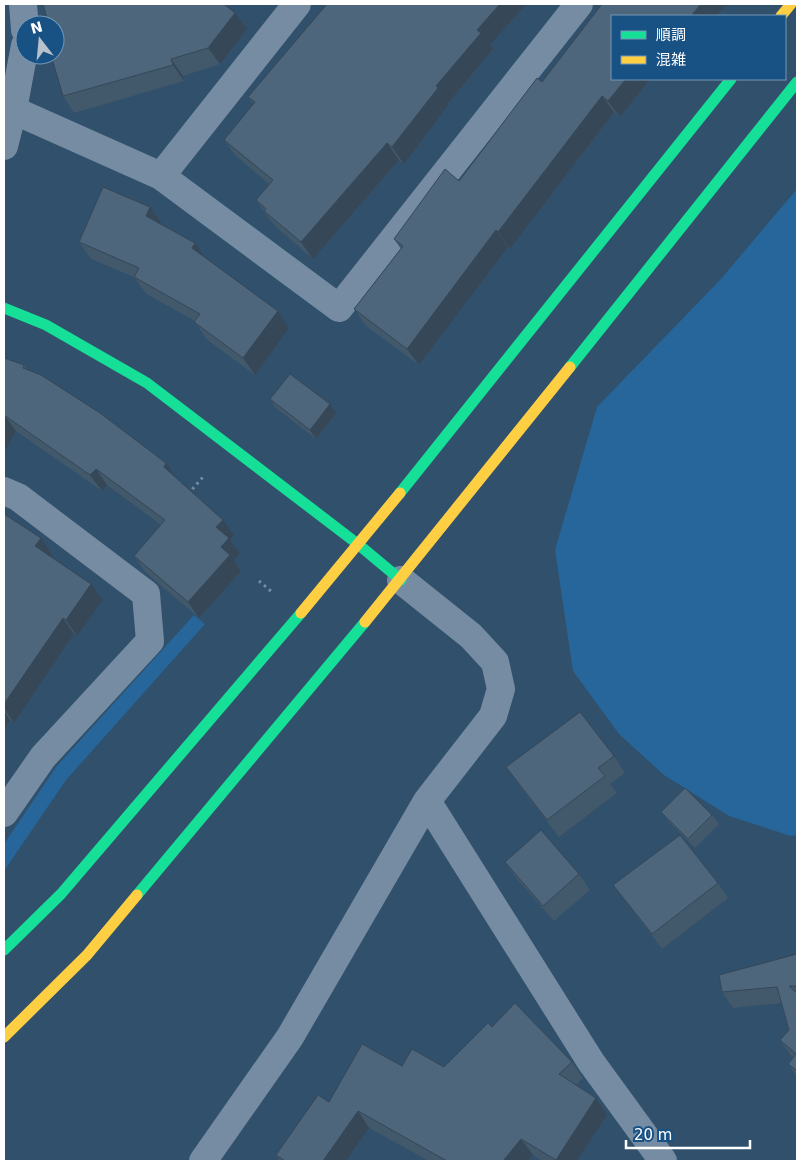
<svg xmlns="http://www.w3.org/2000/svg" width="801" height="1165" font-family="'DejaVu Sans','Noto Sans JP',sans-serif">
<rect width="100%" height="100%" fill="#30506c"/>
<!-- green -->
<path fill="#27669a" d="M 797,189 L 797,835 L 791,836 L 729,816 L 664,775 L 619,734 L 573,671 L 555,550 L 597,407 L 720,280 Z
M 194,615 L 205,624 L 66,780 L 4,871 L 4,844 L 56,767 Z"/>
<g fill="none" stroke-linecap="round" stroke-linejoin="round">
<!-- path -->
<path stroke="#768ca2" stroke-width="3" stroke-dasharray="2.5 4" stroke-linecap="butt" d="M 188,494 L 203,477
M 259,581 L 272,592"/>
<!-- street -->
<path stroke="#768ca2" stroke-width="28" d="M 23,4 L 25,30
M 13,110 L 161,176 L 339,308 L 579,4
M 4,146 L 13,110 L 25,45
M 161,176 L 297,4
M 4,491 L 18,497 L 146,594 L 150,641 L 43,757 L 4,813
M 427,801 L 591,1062 L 663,1161
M 203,1161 L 290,1037 L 427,801 L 493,716 L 501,689 L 495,662 L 471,636 L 401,580"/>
<!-- fast -->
<path stroke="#16e098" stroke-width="11" d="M 4,308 L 46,325 L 147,383 L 359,545 L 401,580
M 570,367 L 797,82
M 400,493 L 731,79
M 137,895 L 365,622
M 4,950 L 61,894 L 301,613"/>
<!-- slow -->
<path stroke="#ffcf43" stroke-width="11" d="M 781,16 L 791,4
M 301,613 L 400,493
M 365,622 L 570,367
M 4,1037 L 87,955 L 137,895"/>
</g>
<!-- wall -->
<path fill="#42586b" d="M 327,4 L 526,4 L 490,45 L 493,49 L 448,103 L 449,104 L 404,164 L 399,160 L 313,259 L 276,227 L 267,216 L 256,200 L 269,184 L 236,156 L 224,140 L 253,104 L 248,97 Z
M 602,4 L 727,4 L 716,16 L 612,16 L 612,79 L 650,79 L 620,117 L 614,112 L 510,249 L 508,247 L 419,365 L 366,326 L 354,309 L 401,249 L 394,239 L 459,181 L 542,82 Z
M 247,29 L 220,64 L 183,76 L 184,81 L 74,113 L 63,96 L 56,53 Z
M 150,207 L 162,224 L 162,225 L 204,256 L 289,328 L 255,375 L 206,339 L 195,321 L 146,294 L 134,277 L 91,259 L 79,242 Z
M 4,358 L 24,365 L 27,369 L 177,479 L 223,520 L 234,535 L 230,540 L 240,554 L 234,560 L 241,571 L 199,618 L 145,572 L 134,556 L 161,525 L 107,485 L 102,491 L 16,431 L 4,453 Z
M 270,399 L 336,413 L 316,439 L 276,408 Z
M 4,514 L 41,538 L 52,555 L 51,556 L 103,600 L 77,636 L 74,634 L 14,723 L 10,720 L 4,730 Z
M 614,756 L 625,773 L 610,784 L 617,793 L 559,837 L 518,784 L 506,767 Z
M 661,812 L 712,815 L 719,824 L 695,848 L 668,821 Z
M 505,862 L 579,874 L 590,890 L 554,921 L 516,878 Z
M 718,883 L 728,898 L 662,949 L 613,885 Z
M 797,954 L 797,1077 L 788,1064 L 793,1058 L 791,1056 L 780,1040 L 789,1030 L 782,1003 L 733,1008 L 722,992 Z
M 492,1027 L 572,1062 L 583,1078 L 576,1085 L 596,1098 L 607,1115 L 577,1161 L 542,1161 L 533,1155 L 528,1161 L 429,1161 L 369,1128 L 346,1161 L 280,1161 L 276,1155 L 329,1102 L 402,1066 L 444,1067 Z"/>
<!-- shaded-wall -->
<path fill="#364757" d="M 500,4 L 526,4 L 490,45 L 493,49 L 448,103 L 449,104 L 404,164 L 392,147 L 477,30 Z
M 701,4 L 727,4 L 716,16 L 691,16 Z
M 235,13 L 247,29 L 220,64 L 208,48 Z
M 171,59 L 183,76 L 184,81 L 173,65 Z
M 626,79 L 650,79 L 620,117 L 608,101 Z
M 602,96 L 614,112 L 510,249 L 498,232 Z
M 387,143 L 399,160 L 313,259 L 301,242 Z
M 150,207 L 162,224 L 158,233 L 146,216 Z
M 496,230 L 508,247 L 419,365 L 407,349 Z
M 195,243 L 206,260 L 192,248 Z
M 278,311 L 289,328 L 255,375 L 243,358 Z
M 330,404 L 336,413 L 316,439 L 310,430 Z
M 4,415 L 16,431 L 4,453 Z
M 166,463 L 177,479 L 164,467 Z
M 96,469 L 107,485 L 102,491 L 90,475 Z
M 223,520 L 234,535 L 230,540 L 240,554 L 234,560 L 241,571 L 199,618 L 188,602 L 221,547 L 216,527 Z
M 41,538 L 52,555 L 47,562 L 35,546 Z
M 91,584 L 103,600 L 77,636 L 66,620 Z
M 63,618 L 74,634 L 14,723 L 4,708 L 4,704 Z
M 4,711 L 10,720 L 4,730 Z
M 596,1098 L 607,1115 L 577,1161 L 556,1161 L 556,1160 Z
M 358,1111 L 369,1128 L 346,1161 L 323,1161 Z
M 521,1139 L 533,1155 L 528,1161 L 503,1161 Z"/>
<!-- building -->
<path fill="#4d667c" stroke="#364757" d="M 43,4 L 224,4 L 235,13 L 208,48 L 171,59 L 173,65 L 63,96 L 51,55 L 55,55 L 55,54 L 56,53 L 55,49 L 55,25 L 49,25 Z
M 327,4 L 500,4 L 477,30 L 481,33 L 436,86 L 438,88 L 392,147 L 387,143 L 301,242 L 264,211 L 266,209 L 256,200 L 273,180 L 224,140 L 255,102 L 248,97 Z
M 602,4 L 701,4 L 691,16 L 612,16 L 612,79 L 626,79 L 608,101 L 602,96 L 498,232 L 496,230 L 407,349 L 354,309 L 403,246 L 394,239 L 445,169 L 459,181 L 537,78 L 542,82 Z
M 103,187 L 150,207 L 146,216 L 195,243 L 192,248 L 278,311 L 243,358 L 194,322 L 200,314 L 134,277 L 139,268 L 79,242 Z
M 4,358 L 24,365 L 23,368 L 41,375 L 100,413 L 166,463 L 164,467 L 223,520 L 216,527 L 229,538 L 221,547 L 230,555 L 188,602 L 134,556 L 165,520 L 96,469 L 90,475 L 4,415 L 4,416 Z
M 290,374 L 330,404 L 310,430 L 270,399 Z
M 4,514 L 41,538 L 35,546 L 91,584 L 66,620 L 63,618 L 4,704 Z
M 580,712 L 614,756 L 598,768 L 605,776 L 547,820 L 506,767 Z
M 685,788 L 712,815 L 688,839 L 661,812 Z
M 541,830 L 579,874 L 543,906 L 505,862 Z
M 680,835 L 718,883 L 652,934 L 613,885 Z
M 797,954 L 797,986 L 789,986 L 797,993 L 797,1071 L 788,1064 L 796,1054 L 780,1040 L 789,1030 L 777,987 L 722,992 L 719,975 Z
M 515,1003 L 572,1062 L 559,1074 L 596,1098 L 556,1160 L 521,1139 L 503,1161 L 447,1161 L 358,1111 L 323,1161 L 285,1161 L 276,1155 L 318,1095 L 329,1102 L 362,1044 L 402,1066 L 412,1049 L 444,1067 L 488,1023 L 492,1027 Z"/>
<!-- border -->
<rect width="801" height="1165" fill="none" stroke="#ffffff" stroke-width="10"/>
<!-- legend -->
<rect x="611" y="15" width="175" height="65" fill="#185184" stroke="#7497b5"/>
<rect x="621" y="31" width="25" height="8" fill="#16e098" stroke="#7497b5"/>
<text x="656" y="40" font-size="15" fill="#ffffff">順調</text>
<rect x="621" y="56" width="25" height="8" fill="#ffcf43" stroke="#7497b5"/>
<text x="656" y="65" font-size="15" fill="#ffffff">混雑</text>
<!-- north arrow -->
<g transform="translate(40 40) rotate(344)"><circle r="24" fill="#185184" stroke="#7497b5"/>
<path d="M0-4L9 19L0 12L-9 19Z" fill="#b7c2cc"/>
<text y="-8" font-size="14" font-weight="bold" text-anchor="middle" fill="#ffffff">N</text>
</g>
<!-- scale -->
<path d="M626 1140v8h124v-8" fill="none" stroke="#ffffff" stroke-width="2.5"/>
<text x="634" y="1140" font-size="15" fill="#ffffff" stroke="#185184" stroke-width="4" paint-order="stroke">20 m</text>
</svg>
